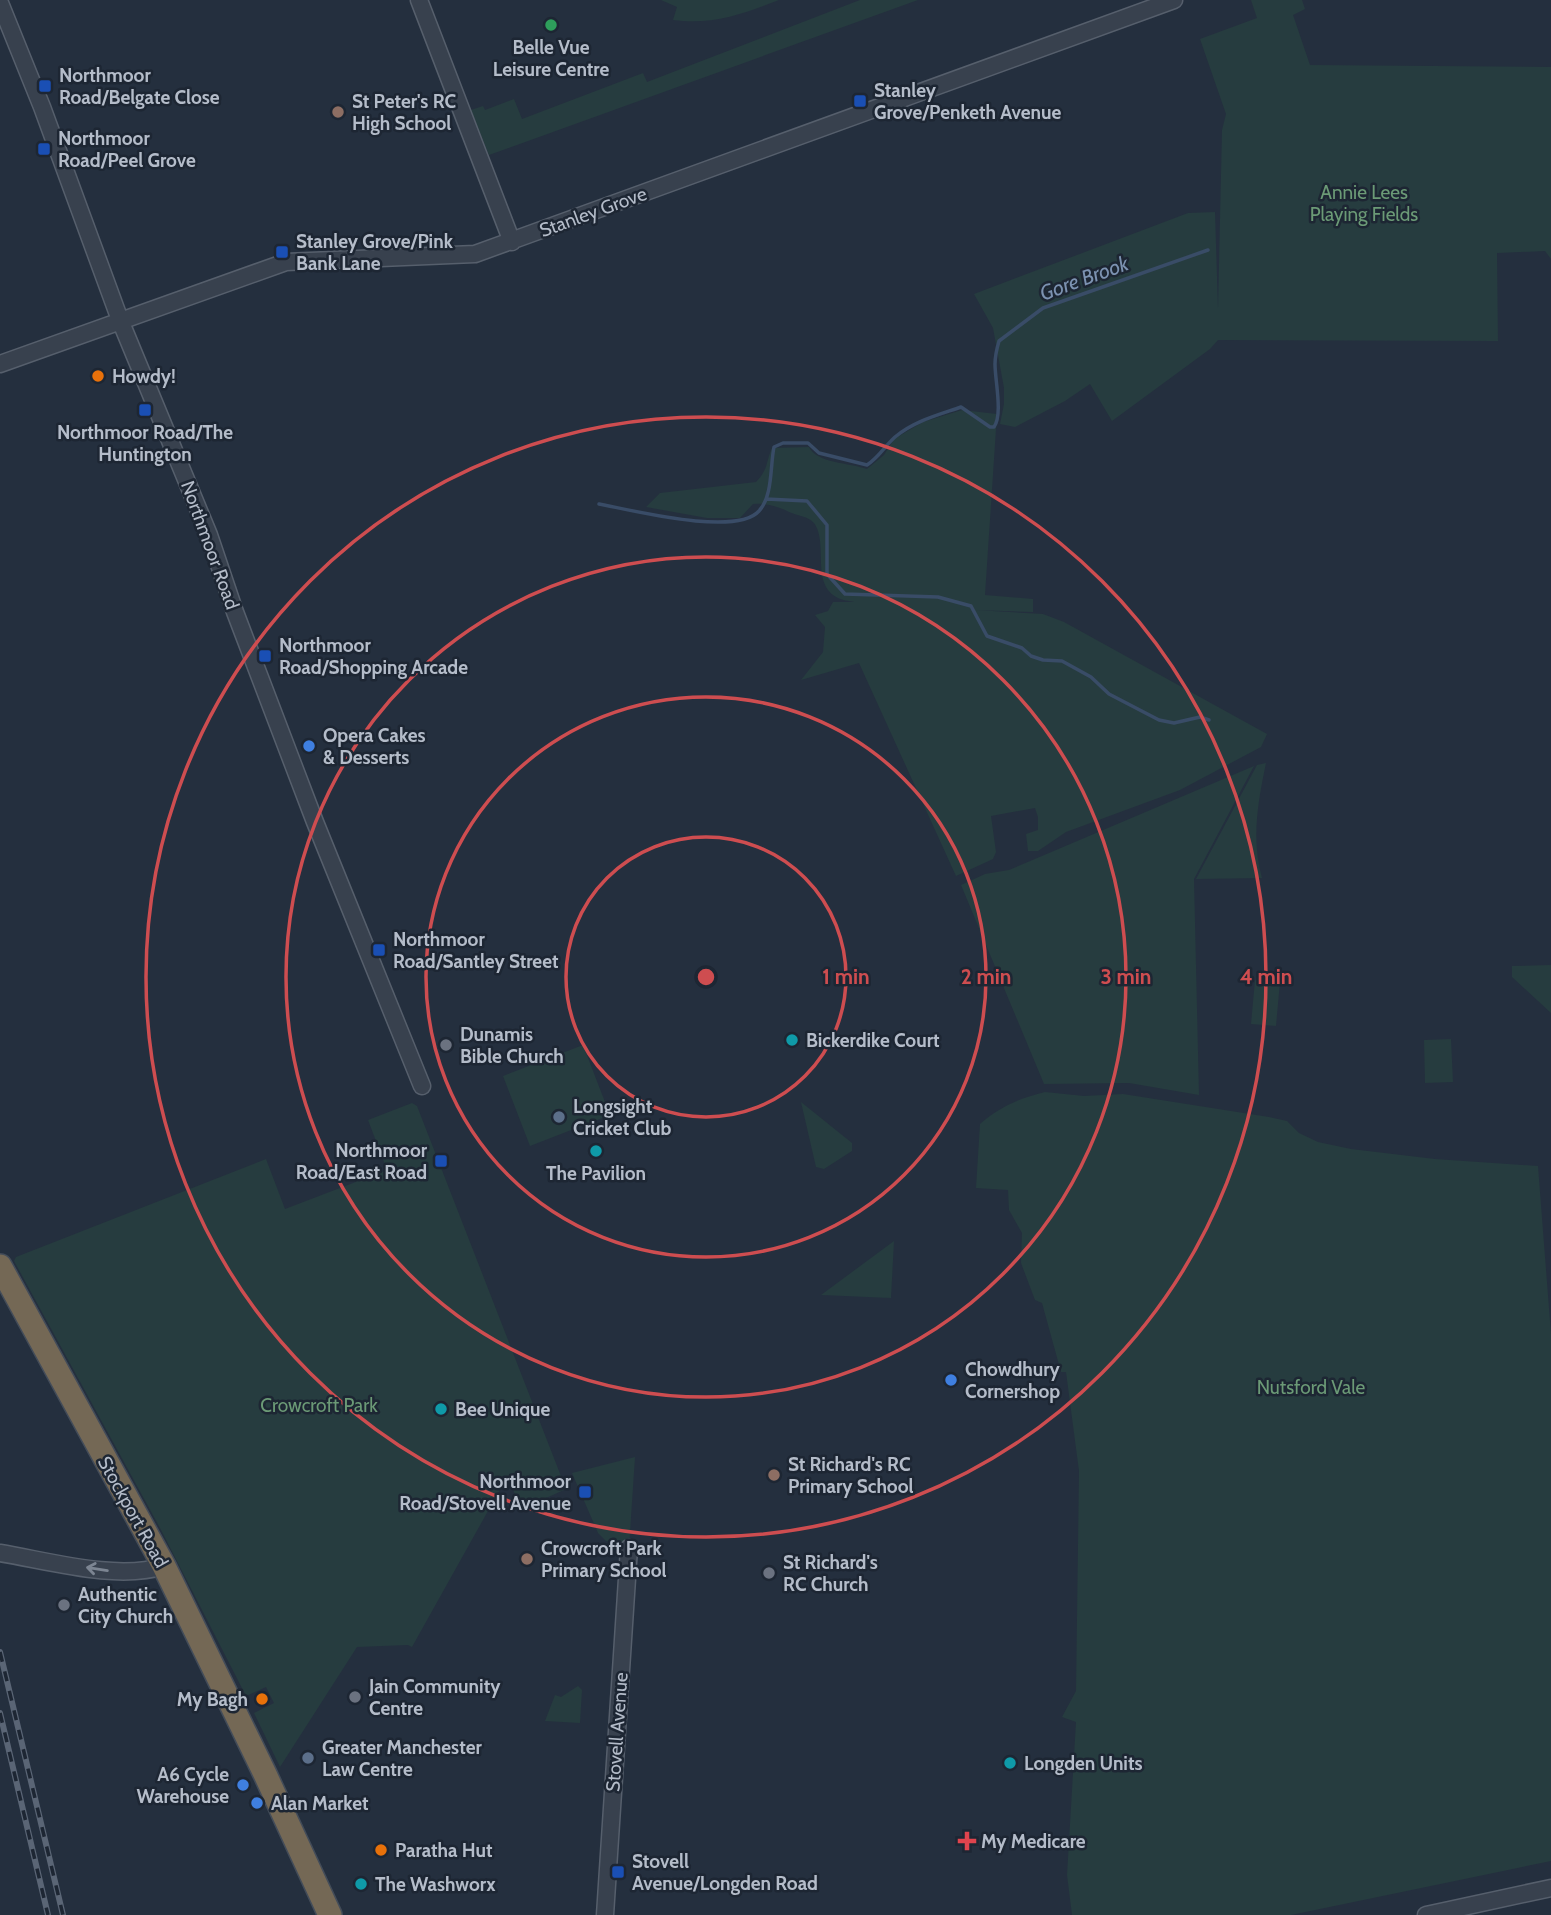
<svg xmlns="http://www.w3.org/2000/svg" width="1551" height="1915" font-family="Cabin,sans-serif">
<rect width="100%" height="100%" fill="#242f3e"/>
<!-- green -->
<path fill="#263c3f" d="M 661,0 L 779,0 C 742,14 714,25 673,20 L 677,7 Z
M 860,0 L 918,0 L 489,155 L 471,110 L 483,106 L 485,110 L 514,99 L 522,119 L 643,73 L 647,82 Z
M 1251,0 L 1302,0 L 1305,9 L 1293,15 L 1310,65 L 1551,67 L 1551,259 L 1545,251 L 1497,253 L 1498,341 L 1218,340 L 1210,349 L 1112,421 L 1090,384 L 1065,401 L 1015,427 L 1000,424 L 1004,404 L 1004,388 L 993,328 L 974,294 L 1188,213 L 1215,212 L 1218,309 L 1222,130 L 1226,114 L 1200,39 L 1257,18 Z
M 962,410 L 997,414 L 985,595 L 1033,599 L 1033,612 L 975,610 L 1043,614 L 1064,622 L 1267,734 L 1261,747 L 1180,790 L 1066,832 L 1038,851 L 1028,851 L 1026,834 L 1038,830 L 1038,817 L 1035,808 L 991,816 L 996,852 L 993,859 L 956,876 L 859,663 L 801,680 L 823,652 L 825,627 L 815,615 L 828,611 L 833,602 L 854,602 C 849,601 842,600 838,598 C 810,584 829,544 814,523 C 808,516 798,516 789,512 C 777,506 768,503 753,504 L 740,518 L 707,518 L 646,507 L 660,493 L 756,482 C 769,468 765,464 772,448 L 809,447 C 816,463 850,463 867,469 L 884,455 L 894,439 L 923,422 Z
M 1266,763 C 1258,802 1251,839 1262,878 L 1196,879 L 1257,765 Z
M 1254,766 L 1194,879 L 1199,1095 L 1129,1083 L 1044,1084 L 961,885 L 985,874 L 1009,870 Z
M 1551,965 L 1551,1013 L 1512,977 L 1512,966 Z
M 1255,980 L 1280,982 L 1276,1026 L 1251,1024 Z
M 1451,1039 L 1453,1082 L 1425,1083 L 1424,1040 Z
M 583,1045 L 610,1115 L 530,1146 L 503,1076 Z
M 1045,1092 L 1084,1096 L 1123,1094 L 1269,1117 L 1287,1121 L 1299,1133 L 1318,1142 L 1351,1149 L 1435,1159 L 1538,1166 L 1551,1334 L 1551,1861 L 1291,1915 L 1072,1915 L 1067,1875 L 1076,1722 L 1062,1717 L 1076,1691 L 1079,1471 L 1066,1372 L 1061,1372 L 1042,1303 L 1035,1300 L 1021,1263 L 1022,1233 L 1009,1210 L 1008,1190 L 976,1188 L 980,1124 C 999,1107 1020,1098 1045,1092 Z
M 801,1102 L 852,1143 L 852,1151 L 824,1169 L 816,1167 Z
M 412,1103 L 417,1106 L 566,1489 L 522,1509 L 507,1477 L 412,1647 L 408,1645 L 357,1647 L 280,1767 L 254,1713 L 274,1703 L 266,1687 L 246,1696 L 160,1528 L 14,1261 L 16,1257 L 266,1159 L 285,1209 L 387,1170 L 368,1120 Z
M 894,1241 L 891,1298 L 821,1295 Z
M 635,1457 L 629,1548 L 606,1541 L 598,1533 L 572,1473 Z
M 578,1686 L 582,1690 L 580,1723 L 545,1721 L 555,1695 L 561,1697 Z"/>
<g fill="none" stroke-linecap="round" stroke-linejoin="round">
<!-- stream -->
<path stroke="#394c67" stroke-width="3.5" d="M 766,499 L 807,501 L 827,525 L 827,574 L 845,594 L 938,597 L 971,606 L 987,636 L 1022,648 L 1031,656 L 1043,660 L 1062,661 L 1091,677 L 1109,694 L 1159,720 L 1174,723 L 1200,717 L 1209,720
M 599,504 C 631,510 736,537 759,511 C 773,496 770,466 774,447 L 783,443 L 808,443 L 819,453 L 867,465 C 879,457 884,447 895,437 C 914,421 938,415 961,407 L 990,427 L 994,427 C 1003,414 995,381 995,364 C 995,356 997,348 999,341 L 1043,308 L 1208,250"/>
<!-- minor casing -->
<g stroke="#565f6c" stroke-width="19">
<path id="minor" d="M 419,0 L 512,242
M 0,3 L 42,107 L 120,320 L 209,535 L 235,612 L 315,822 L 422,1086
M 0,364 L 286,262 L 475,254 L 1174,0
M 0,1553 C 49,1561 117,1581 164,1566
M 605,1915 L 629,1548
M 1426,1915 L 1551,1888"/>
</g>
<!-- highway casing -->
<g stroke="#434c59" stroke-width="26">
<path id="highway" d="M 0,1266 L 164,1566 L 265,1774 L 330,1915"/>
</g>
<!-- minor -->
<use href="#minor" stroke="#38414e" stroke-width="16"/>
<!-- highway -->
<use href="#highway" stroke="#746855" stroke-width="23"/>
<!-- rail casing -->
<g stroke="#5a6575" stroke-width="6">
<path id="rail" d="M 0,1652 L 63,1915
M 0,1713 L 48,1915"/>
</g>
<!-- rail -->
<use href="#rail" stroke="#1d2633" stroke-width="3.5" stroke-dasharray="10" stroke-linecap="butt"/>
</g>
<!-- one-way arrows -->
<defs><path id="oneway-shaft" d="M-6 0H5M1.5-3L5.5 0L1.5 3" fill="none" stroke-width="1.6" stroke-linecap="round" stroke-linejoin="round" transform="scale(1.75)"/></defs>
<use stroke="#7c8592" href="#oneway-shaft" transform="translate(97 1569) rotate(-171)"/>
<!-- distance rings -->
<g fill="none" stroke="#ce4d50" stroke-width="3.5">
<circle cx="706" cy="977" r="140"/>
<circle cx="706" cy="977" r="280"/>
<circle cx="706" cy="977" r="420"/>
<circle cx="706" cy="977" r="560"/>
</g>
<!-- markers -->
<circle fill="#2e9e5b" stroke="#1d2633" stroke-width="2.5" cx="551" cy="25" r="7"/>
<g fill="#1a4fb4" stroke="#1d2633" stroke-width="2.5">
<rect x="38" y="79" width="14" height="14" rx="3.5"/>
<rect x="853" y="94" width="14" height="14" rx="3.5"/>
<rect x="37" y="142" width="14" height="14" rx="3.5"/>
<rect x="275" y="245" width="14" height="14" rx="3.5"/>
<rect x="138" y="403" width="14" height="14" rx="3.5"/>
<rect x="258" y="649" width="14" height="14" rx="3.5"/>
<rect x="372" y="943" width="14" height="14" rx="3.5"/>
<rect x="434" y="1154" width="14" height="14" rx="3.5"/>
<rect x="578" y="1485" width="14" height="14" rx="3.5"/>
<rect x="611" y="1865" width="14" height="14" rx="3.5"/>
</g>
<g fill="#8d6e63" stroke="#1d2633" stroke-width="2.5">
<circle cx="338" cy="112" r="7"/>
<circle cx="774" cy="1475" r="7"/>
<circle cx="527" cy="1559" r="7"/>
</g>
<g fill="#e8710a" stroke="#1d2633" stroke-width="2.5">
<circle cx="98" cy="376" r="7"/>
<circle cx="262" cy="1699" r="7"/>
<circle cx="381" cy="1850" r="7"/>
</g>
<g fill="#3f7fe0" stroke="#1d2633" stroke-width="2.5">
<circle cx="309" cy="746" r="7"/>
<circle cx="951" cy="1380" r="7"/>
<circle cx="243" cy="1785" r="7"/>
<circle cx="257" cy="1803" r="7"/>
</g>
<g fill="#0f9aa8" stroke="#1d2633" stroke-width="2.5">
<circle cx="792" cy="1040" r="7"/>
<circle cx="596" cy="1151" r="7"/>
<circle cx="441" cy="1409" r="7"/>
<circle cx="1010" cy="1763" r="7"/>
<circle cx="361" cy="1884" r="7"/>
</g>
<g fill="#6b7280" stroke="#1d2633" stroke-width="2.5">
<circle cx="446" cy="1045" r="7"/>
<circle cx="769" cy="1573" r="7"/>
<circle cx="64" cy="1605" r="7"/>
<circle cx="355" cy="1697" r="7"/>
</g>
<g fill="#5c6f8a" stroke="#1d2633" stroke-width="2.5">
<circle cx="559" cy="1117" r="7"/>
<circle cx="308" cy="1758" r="7"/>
</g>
<path fill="#e0444e" stroke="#1d2633" stroke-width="2.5" d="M963.5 1830.5h7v7h7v7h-7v7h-7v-7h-7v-7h7z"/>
<g text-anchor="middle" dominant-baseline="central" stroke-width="5" stroke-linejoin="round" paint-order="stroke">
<!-- poi labels -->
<g font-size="19" font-weight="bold" fill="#b4bcc9" stroke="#1d2633" text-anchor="start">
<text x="551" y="47" text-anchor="middle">Belle Vue<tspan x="551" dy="22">Leisure Centre</tspan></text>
<text x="59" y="75">Northmoor<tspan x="59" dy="22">Road/Belgate Close</tspan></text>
<text x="874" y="90">Stanley<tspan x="874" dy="22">Grove/Penketh Avenue</tspan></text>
<text x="352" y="101">St Peter's RC<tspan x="352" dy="22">High School</tspan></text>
<text x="58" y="138">Northmoor<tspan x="58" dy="22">Road/Peel Grove</tspan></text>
<text x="296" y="241">Stanley Grove/Pink<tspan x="296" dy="22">Bank Lane</tspan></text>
<text x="112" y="376">Howdy!</text>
<text x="145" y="432" text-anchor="middle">Northmoor Road/The<tspan x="145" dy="22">Huntington</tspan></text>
<text x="279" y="645">Northmoor<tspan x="279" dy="22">Road/Shopping Arcade</tspan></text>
<text x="323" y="735">Opera Cakes<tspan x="323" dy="22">&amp; Desserts</tspan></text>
<text x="393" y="939">Northmoor<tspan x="393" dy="22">Road/Santley Street</tspan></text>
<text x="460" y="1034">Dunamis<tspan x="460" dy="22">Bible Church</tspan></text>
<text x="806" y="1040">Bickerdike Court</text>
<text x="573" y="1106">Longsight<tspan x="573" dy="22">Cricket Club</tspan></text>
<text x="427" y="1150" text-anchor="end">Northmoor<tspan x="427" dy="22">Road/East Road</tspan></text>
<text x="596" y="1173" text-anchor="middle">The Pavilion</text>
<text x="965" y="1369">Chowdhury<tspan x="965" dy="22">Cornershop</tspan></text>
<text x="455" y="1409">Bee Unique</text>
<text x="788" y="1464">St Richard's RC<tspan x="788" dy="22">Primary School</tspan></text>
<text x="571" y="1481" text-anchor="end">Northmoor<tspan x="571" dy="22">Road/Stovell Avenue</tspan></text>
<text x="541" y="1548">Crowcroft Park<tspan x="541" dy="22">Primary School</tspan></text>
<text x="783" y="1562">St Richard's<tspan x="783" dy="22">RC Church</tspan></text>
<text x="78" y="1594">Authentic<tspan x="78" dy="22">City Church</tspan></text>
<text x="369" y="1686">Jain Community<tspan x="369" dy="22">Centre</tspan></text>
<text x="248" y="1699" text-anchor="end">My Bagh</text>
<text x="322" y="1747">Greater Manchester<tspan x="322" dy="22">Law Centre</tspan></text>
<text x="1024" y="1763">Longden Units</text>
<text x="229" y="1774" text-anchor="end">A6 Cycle<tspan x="229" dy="22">Warehouse</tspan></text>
<text x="271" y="1803">Alan Market</text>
<text x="981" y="1841">My Medicare</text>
<text x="395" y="1850">Paratha Hut</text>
<text x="632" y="1861">Stovell<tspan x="632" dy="22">Avenue/Longden Road</tspan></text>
<text x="375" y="1884">The Washworx</text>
</g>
<!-- park labels -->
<g font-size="19" fill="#6b9a76" stroke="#1d2633">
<text x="1364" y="192">Annie Lees<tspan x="1364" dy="22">Playing Fields</tspan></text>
<text x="1311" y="1387">Nutsford Vale</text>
<text x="319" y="1405">Crowcroft Park</text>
</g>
<!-- street labels -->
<g font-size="19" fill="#b4bcc9" stroke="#1d2633">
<text transform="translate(593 212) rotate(-20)">Stanley Grove</text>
<text transform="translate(210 545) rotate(70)">Northmoor Road</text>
<text transform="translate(133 1512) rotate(61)">Stockport Road</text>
<text transform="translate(617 1732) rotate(-86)">Stovell Avenue</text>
</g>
<!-- water labels -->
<g font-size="21" font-style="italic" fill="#7c92b1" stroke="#1d2633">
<text transform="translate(1084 278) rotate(-20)">Gore Brook</text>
</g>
</g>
<circle cx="706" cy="977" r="10" fill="#ce4d50" stroke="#1d2633" stroke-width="3.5"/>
<g font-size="21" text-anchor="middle" font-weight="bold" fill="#ce4d50" stroke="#1d2633" stroke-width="5" stroke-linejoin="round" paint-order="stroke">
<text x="846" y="984">1 min</text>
<text x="986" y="984">2 min</text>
<text x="1126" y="984">3 min</text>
<text x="1266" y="984">4 min</text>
</g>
</svg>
